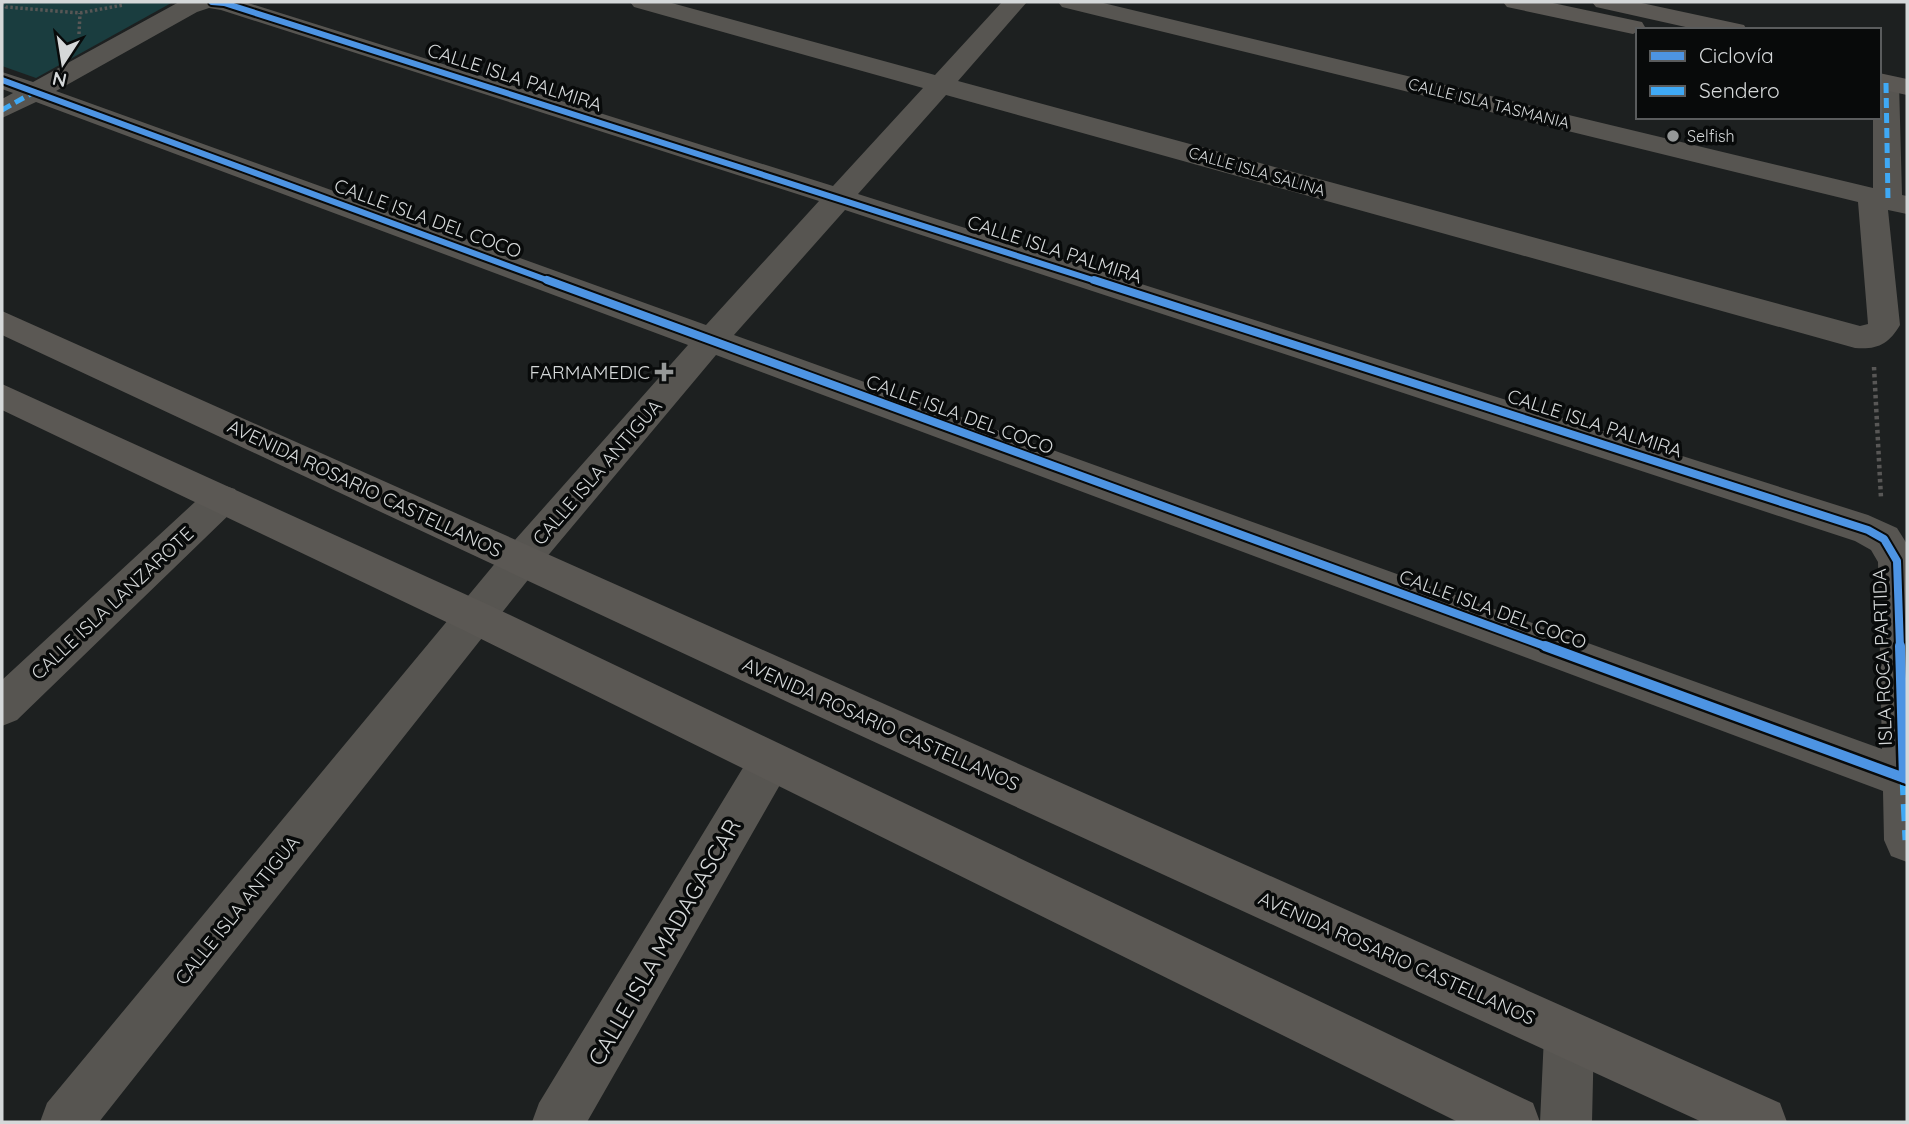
<svg xmlns="http://www.w3.org/2000/svg" width="1909" height="1124" font-family="Quicksand,sans-serif">
<rect width="100%" height="100%" fill="#1d2020"/>
<!-- green -->
<path fill="#1a3d3f" d="M 2,2 L 173,2 L 36,78 L 2,66 Z"/>
<g fill="none" stroke-linecap="round" stroke-linejoin="round">
<!-- path-far1 -->
<path stroke="#585756" stroke-width="3.5" stroke-dasharray="2.5 2.5" stroke-linecap="butt" d="M 2,3 L 6,7 L 80,13 L 123,5
M 79,34 L 80,13"/>
<!-- path -->
<path stroke="#585756" stroke-width="4.5" stroke-dasharray="3.5 3.5" stroke-linecap="butt" d="M 1874,367 L 1881,498"/>
<!-- street -->
<path fill="#575551" fill-rule="evenodd" d="M 179,2 L 245,2 L 833,186 L 923,88 L 634,7 L 630,2 L 668,2 L 935,75 L 1002,2 L 1027,2 L 958,81 L 1860,326 L 1868,324 L 1858,202 L 1062,7 L 1058,2 L 1099,2 L 1873,188 L 1873,117 L 1879,117 L 1879,77 L 1895,77 L 1899,83 L 1902,195 L 1907,196 L 1907,214 L 1888,210 L 1900,325 C 1889,344 1877,350 1855,348 L 946,95 L 858,194 L 1868,515 L 1897,528 L 1907,544 L 1907,862 L 1891,856 L 1884,840 L 1883,791 L 716,355 L 535,571 L 99,1122 L 40,1122 L 47,1103 L 507,549 L 688,345 L 36,102 L 2,118 L 2,99 L 13,93 L 2,89 L 2,72 L 33,82 ZM 209,8 L 221,10 L 819,201 L 706,325 L 56,91 L 197,12 ZM 845,210 L 1855,541 L 1871,550 L 1878,562 L 1882,749 L 734,335 Z
M 222,485 L 235,489 L 240,499 L 235,509 L 17,720 L 2,726 L 2,680 L 209,489 Z
M 770,742 L 785,748 L 792,762 L 785,776 L 587,1122 L 532,1122 L 539,1103 L 755,748 Z
M 1569,1011 L 1587,1018 L 1594,1036 L 1592,1122 L 1540,1122 L 1544,1036 L 1551,1018 Z"/>
<!-- secondary -->
<path fill="#5b5854" fill-rule="evenodd" d="M 1503,2 L 1548,2 L 1642,22 L 1645,27 L 1633,34 L 1507,7 Z
M 1592,2 L 1637,2 L 1744,25 L 1747,30 L 1699,30 L 1596,7 Z
M 1879,73 L 1907,79 L 1907,95 L 1879,89 Z
M 2,311 L 1780,1103 L 1787,1122 L 1702,1122 L 794,705 L 2,335 Z
M 2,384 L 489,605 L 1533,1103 L 1540,1122 L 1458,1122 L 461,629 L 2,410 Z"/>
<!-- quiet-far1 -->
<path stroke="#3fa9f5" stroke-width="5" stroke-dasharray="10 5" stroke-linecap="butt" d="M 1886,83 L 1888,201
M 2,110 L 34,92"/>
<!-- quiet -->
<path stroke="#3fa9f5" stroke-width="9" stroke-dasharray="17 9" stroke-linecap="butt" d="M 1904,778 L 1907,840"/>
<!-- cycleway-far2 casing -->
<g stroke="#080a0a" stroke-width="10">
<path id="cycleway-far2" d="M 212,2 L 224,3 L 1099,282
M 2,80 L 552,282"/>
</g>
<!-- cycleway-far1 casing -->
<g stroke="#080a0a" stroke-width="12">
<path id="cycleway-far1" d="M 547,280 L 1550,648
M 1094,280 L 1868,530 L 1884,539 L 1897,561 L 1900,648"/>
</g>
<!-- cycleway casing -->
<g stroke="#080a0a" stroke-width="15">
<path id="cycleway" d="M 1545,646 L 1907,779
M 1900,646 L 1904,778"/>
</g>
<!-- cycleway-far2 -->
<use href="#cycleway-far2" stroke="#4d94e3" stroke-width="6"/>
<!-- cycleway-far1 -->
<use href="#cycleway-far1" stroke="#4d94e3" stroke-width="8"/>
<!-- cycleway -->
<use href="#cycleway" stroke="#4d94e3" stroke-width="10"/>
</g>
<!-- markers -->
<g fill="#959898" stroke="#080a0a" stroke-width="2.5">
<circle cx="1673" cy="136" r="7"/>
<path d="M660.5 361.5h7v7h7v7h-7v7h-7v-7h-7v-7h7z"/>
</g>
<g text-anchor="middle" dominant-baseline="central" stroke-width="7" stroke-linejoin="round" paint-order="stroke">
<!-- far-street labels -->
<g font-size="16" fill="#d5d8d9" stroke="#080a0a">
<text transform="translate(1489 103) rotate(14)">CALLE ISLA TASMANIA</text>
<text transform="translate(1257 171) rotate(16)">CALLE ISLA SALINA</text>
</g>
<!-- far-poi labels -->
<g font-size="16" fill="#d5d8d9" stroke="#080a0a" text-anchor="start">
<text x="1687" y="136">Selfish</text>
</g>
<!-- street labels -->
<g font-size="19" fill="#d5d8d9" stroke="#080a0a">
<text transform="translate(515 77) rotate(18)">CALLE ISLA PALMIRA</text>
<text transform="translate(428 218) rotate(20)">CALLE ISLA DEL COCO</text>
<text transform="translate(1055 249) rotate(18)">CALLE ISLA PALMIRA</text>
<text transform="translate(960 414) rotate(20)">CALLE ISLA DEL COCO</text>
<text transform="translate(1595 423) rotate(18)">CALLE ISLA PALMIRA</text>
<text transform="translate(597 472) rotate(-49)">CALLE ISLA ANTIGUA</text>
<text transform="translate(365 488) rotate(25)">AVENIDA ROSARIO CASTELLANOS</text>
<text transform="translate(112 603) rotate(-43)">CALLE ISLA LANZAROTE</text>
<text transform="translate(1493 609) rotate(20)">CALLE ISLA DEL COCO</text>
<text transform="translate(1882 657) rotate(-92)">ISLA ROCA PARTIDA</text>
<text transform="translate(881 724) rotate(24)">AVENIDA ROSARIO CASTELLANOS</text>
<text transform="translate(237 910) rotate(-51)">CALLE ISLA ANTIGUA</text>
<text transform="translate(1397 958) rotate(24)">AVENIDA ROSARIO CASTELLANOS</text>
</g>
<!-- poi labels -->
<g font-size="19" fill="#d5d8d9" stroke="#080a0a" text-anchor="end">
<text x="650" y="372">FARMAMEDIC</text>
</g>
<!-- near-street labels -->
<g font-size="23" fill="#d5d8d9" stroke="#080a0a">
<text transform="translate(664 942) rotate(-60)">CALLE ISLA MADAGASCAR</text>
</g>
</g>
<!-- border -->
<rect width="1909" height="1124" fill="none" stroke="#d5d8d9" stroke-width="7"/>
<!-- legend -->
<rect x="1636" y="28" width="245" height="91" fill="#080a0a" stroke="#5a5c5d" stroke-width="2"/>
<rect x="1650" y="51" width="35" height="10" fill="#4d94e3" stroke="#5a5c5d" stroke-width="2"/>
<text x="1699" y="63" font-size="21" fill="#d5d8d9">Ciclovía</text>
<rect x="1650" y="86" width="35" height="10" fill="#3fa9f5" stroke="#5a5c5d" stroke-width="2"/>
<text x="1699" y="98" font-size="21" fill="#d5d8d9">Sendero</text>
<!-- north arrow -->
<g transform="translate(63 63) rotate(192)" stroke="#080a0a" stroke-width="5" paint-order="stroke">
<path d="M0-5L12 26L0 18L-12 26Z" fill="#d5d8d9"/>
<text y="-10" font-size="19" font-weight="bold" text-anchor="middle" fill="#d5d8d9">N</text>
</g>
</svg>
